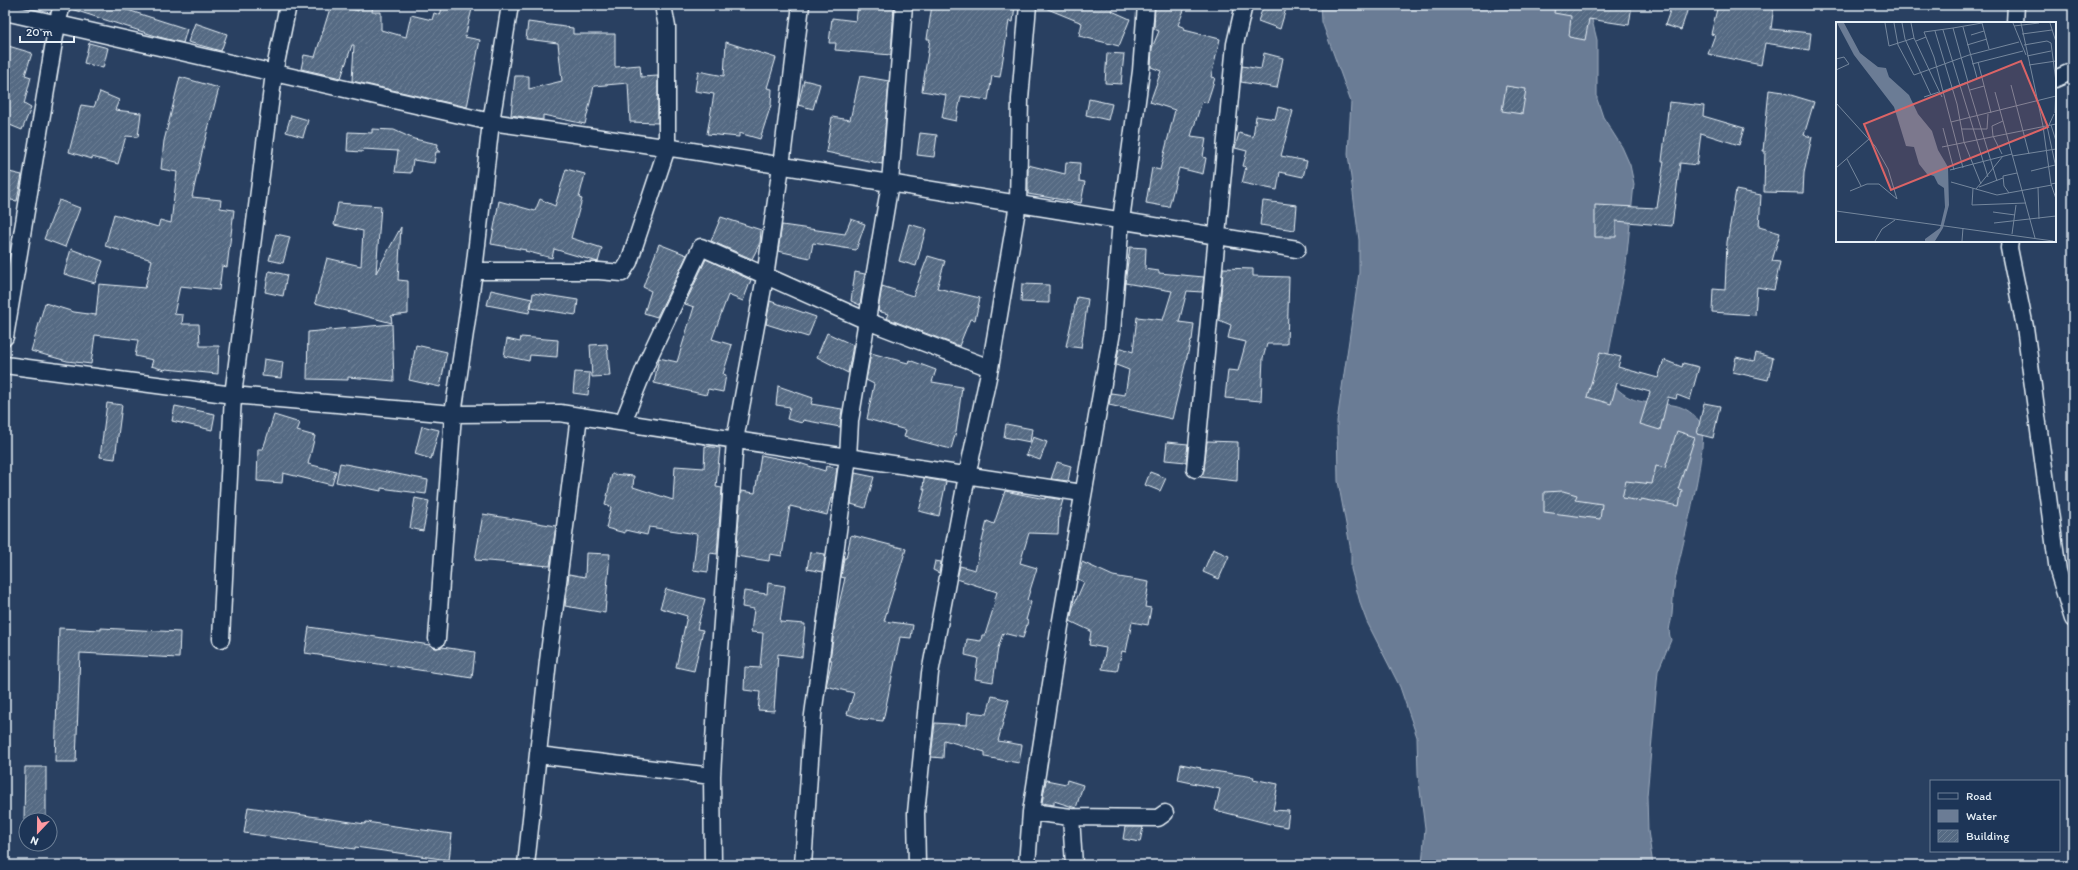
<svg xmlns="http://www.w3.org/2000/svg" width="2078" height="870" font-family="Itim,sans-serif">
<defs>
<pattern id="building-hatch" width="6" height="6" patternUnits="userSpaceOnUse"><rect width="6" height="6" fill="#556a83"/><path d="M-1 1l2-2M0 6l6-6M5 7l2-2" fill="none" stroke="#6d8095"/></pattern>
</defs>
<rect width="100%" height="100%" fill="#294061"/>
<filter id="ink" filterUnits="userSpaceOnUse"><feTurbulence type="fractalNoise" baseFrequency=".025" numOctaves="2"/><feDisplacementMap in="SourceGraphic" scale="8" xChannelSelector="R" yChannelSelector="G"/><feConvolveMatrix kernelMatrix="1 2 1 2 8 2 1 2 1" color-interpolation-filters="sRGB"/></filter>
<g filter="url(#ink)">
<!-- water -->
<path fill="#6b7c95" stroke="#9dabbd" d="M 1321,5 L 1583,5 L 1589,8 L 1597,40 L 1597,99 L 1603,117 L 1622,147 L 1630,165 L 1634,184 L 1626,264 L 1607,363 L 1609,381 C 1618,390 1626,398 1639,401 C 1663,407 1681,398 1700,422 C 1712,438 1679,556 1675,581 C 1673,592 1673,603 1672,614 C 1671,626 1667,628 1671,640 L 1658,671 L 1647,796 L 1648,831 L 1653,865 L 1422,865 L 1425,828 L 1418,775 L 1417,737 L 1400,687 L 1367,622 L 1361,606 L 1351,569 L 1351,551 L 1338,481 L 1337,421 L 1359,273 L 1359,240 L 1348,154 L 1351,102 L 1322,22 Z"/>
<!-- building -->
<path fill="url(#building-hatch)" stroke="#e8f1f8" d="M 71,5 L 112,5 L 187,29 L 183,43 L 159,37 L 71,9 Z
M 331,5 L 340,5 L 358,11 L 359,5 L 373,5 L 372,12 L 381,12 L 381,30 L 406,37 L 411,15 L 432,20 L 434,13 L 440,15 L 443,5 L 473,5 L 465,37 L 480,40 L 467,107 L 352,81 L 354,45 L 352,45 L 341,78 L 301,69 L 304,55 L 315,57 Z
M 858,5 L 894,5 L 891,55 L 835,50 L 836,43 L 829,43 L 832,18 L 856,21 Z
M 932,5 L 1015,5 L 1013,22 L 1009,21 L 1000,77 L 992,76 L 988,100 L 961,96 L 956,121 L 942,118 L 946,95 L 922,91 L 930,39 L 927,39 Z
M 1038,5 L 1115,5 L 1112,11 L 1130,19 L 1119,46 L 1079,36 L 1082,23 Z
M 1155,5 L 1186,5 L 1178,25 L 1185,28 L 1184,30 L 1220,39 L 1211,77 L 1215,78 L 1207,103 L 1202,101 L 1191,136 L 1206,138 L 1203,157 L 1206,158 L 1203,174 L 1179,168 L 1169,207 L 1146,203 L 1152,168 L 1160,170 L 1175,110 L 1150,102 L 1161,71 L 1151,67 L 1152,48 L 1159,31 L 1154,29 Z
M 1264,5 L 1287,5 L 1280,29 L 1258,21 Z
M 1555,5 L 1632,5 L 1629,25 L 1589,19 L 1585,40 L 1569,37 L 1571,16 L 1554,13 Z
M 1672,5 L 1689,5 L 1681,30 L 1665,25 Z
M 1718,5 L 1774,5 L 1771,29 L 1811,33 L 1809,50 L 1765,43 L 1761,65 L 1708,54 L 1715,35 L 1711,34 Z
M 528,22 L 573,28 L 573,34 L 615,34 L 615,67 L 640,65 L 641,77 L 658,76 L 658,123 L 630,122 L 628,83 L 594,86 L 585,124 L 543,115 L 543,120 L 511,115 L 515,76 L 529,76 L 529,89 L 562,81 L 558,43 L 526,39 Z
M 195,23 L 227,34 L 221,51 L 188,42 Z
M 726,42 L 776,58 L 767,88 L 772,89 L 771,105 L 760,139 L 739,133 L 739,137 L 707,134 L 714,94 L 695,91 L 698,71 L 724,76 Z
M 89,43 L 108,48 L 103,68 L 84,63 Z
M 5,45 L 32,53 L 25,75 L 31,77 L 24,104 L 31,108 L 22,130 L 5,123 Z
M 1107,53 L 1124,54 L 1121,84 L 1105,83 Z
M 1264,53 L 1283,58 L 1277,88 L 1241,82 L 1242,66 L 1261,69 Z
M 860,76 L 889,81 L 882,164 L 826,152 L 832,117 L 850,120 Z
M 180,77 L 219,88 L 203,148 L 192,197 L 221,200 L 220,208 L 234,210 L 227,267 L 222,266 L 219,290 L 180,286 L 174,314 L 183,315 L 182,324 L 199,324 L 200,346 L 219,346 L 218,374 L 166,369 L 165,370 L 151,366 L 153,360 L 135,356 L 138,340 L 95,335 L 91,364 L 67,361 L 31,351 L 45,303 L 74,312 L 96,315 L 99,284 L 145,288 L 152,260 L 105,246 L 114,214 L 158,227 L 160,220 L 171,223 L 177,172 L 161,169 L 162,159 L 164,141 Z
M 804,80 L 820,84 L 813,109 L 798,105 Z
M 1506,86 L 1526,89 L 1522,114 L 1502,111 Z
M 1769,90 L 1784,92 L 1784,93 L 1814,102 L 1804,135 L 1812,137 L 1804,173 L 1803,193 L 1764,192 L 1765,151 L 1763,151 Z
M 100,92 L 119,100 L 115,110 L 141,113 L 138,137 L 126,136 L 118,164 L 92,157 L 92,159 L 69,152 L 81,105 L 94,107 Z
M 1089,99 L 1112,104 L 1108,120 L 1086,115 Z
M 1669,102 L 1704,106 L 1703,116 L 1744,128 L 1739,145 L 1701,133 L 1697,165 L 1680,163 L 1672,226 L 1616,221 L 1616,237 L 1595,237 L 1595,205 L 1657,208 L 1664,161 L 1662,161 Z
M 1278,107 L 1293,111 L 1281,156 L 1307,161 L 1303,177 L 1280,172 L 1277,190 L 1242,183 L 1246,167 L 1243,166 L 1247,151 L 1235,148 L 1239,133 L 1253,137 L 1256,116 L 1275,119 Z
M 291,115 L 308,120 L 303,137 L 286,132 Z
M 372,129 L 394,130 L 414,139 L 438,144 L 437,150 L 441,152 L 436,152 L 434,163 L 413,160 L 411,173 L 395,172 L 398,151 L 363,149 L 362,152 L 347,151 L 348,132 L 372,133 Z
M 920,133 L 937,135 L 934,157 L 917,155 Z
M 1066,162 L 1080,163 L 1079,181 L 1085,182 L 1081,203 L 1028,194 L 1028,165 L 1065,174 Z
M 566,169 L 585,174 L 579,198 L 582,199 L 571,238 L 602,248 L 598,262 L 554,249 L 552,258 L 525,251 L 526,250 L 491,244 L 499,201 L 535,211 L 540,199 L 555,206 Z
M 5,171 L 22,175 L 17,201 L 5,199 Z
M 1736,190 L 1761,195 L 1759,227 L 1780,233 L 1772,261 L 1780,262 L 1774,290 L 1757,287 L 1755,315 L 1712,312 L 1713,289 L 1725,290 L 1727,242 Z
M 59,200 L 80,208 L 65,247 L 44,239 Z
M 1263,201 L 1297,205 L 1295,230 L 1260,225 Z
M 338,203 L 381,206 L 376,273 L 401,227 L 398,280 L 408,281 L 408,314 L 391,316 L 392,323 L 315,303 L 327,258 L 361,266 L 363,231 L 334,225 Z
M 721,217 L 761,230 L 760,243 L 752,259 L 711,241 Z
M 851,219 L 865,224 L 856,250 L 813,243 L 810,258 L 778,251 L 782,225 L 845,234 Z
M 909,224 L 926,229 L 916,266 L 899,261 Z
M 276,234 L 290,237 L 283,263 L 269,260 Z
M 659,244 L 687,255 L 657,317 L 644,313 L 651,291 L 643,287 Z
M 1130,247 L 1146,248 L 1145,269 L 1159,271 L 1159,273 L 1204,277 L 1202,292 L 1187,291 L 1179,322 L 1194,324 L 1192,340 L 1191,340 L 1172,419 L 1109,405 L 1111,393 L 1125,395 L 1129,370 L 1116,365 L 1119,347 L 1133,352 L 1137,317 L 1163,320 L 1172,291 L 1125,283 Z
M 71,249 L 103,261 L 95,283 L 64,274 Z
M 928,256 L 945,261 L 937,288 L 980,298 L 975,320 L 970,319 L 959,346 L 886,318 L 888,314 L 878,311 L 882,286 L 913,296 Z
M 706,259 L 751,280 L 743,301 L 728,295 L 712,339 L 732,345 L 723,374 L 726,375 L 723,392 L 708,389 L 706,395 L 654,383 L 659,358 L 677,362 L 694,307 L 685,304 Z
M 1223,268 L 1253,269 L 1253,276 L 1289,277 L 1287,344 L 1267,344 L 1263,358 L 1261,401 L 1225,398 L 1228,370 L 1238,371 L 1246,342 L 1228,338 L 1231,325 L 1219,320 Z
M 269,271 L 287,275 L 283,296 L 265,292 Z
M 855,272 L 865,274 L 860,305 L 851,301 Z
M 1022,284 L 1049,285 L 1049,303 L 1021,302 Z
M 491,290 L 532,299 L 529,313 L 487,305 Z
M 533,293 L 578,300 L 576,315 L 531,308 Z
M 1077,297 L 1088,299 L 1081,348 L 1066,346 Z
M 770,301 L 816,317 L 808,337 L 766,324 Z
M 392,324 L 394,381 L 348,377 L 348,380 L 307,379 L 308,332 Z
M 827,333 L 853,345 L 848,373 L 817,357 Z
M 521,337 L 558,340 L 557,357 L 530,355 L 529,361 L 504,356 L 507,339 L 520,342 Z
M 607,344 L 610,376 L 592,377 L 590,345 Z
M 416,345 L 447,352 L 440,387 L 409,380 Z
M 1600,352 L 1621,357 L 1618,367 L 1658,378 L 1664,360 L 1682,367 L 1683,363 L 1699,367 L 1690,400 L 1677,395 L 1676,399 L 1668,397 L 1660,430 L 1640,424 L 1650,392 L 1617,383 L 1611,404 L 1587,397 Z
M 871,353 L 908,363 L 909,360 L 936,370 L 932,382 L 962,387 L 956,432 L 951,449 L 904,437 L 906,430 L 867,419 L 874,384 L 866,380 Z
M 1756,353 L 1773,358 L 1768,380 L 1733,372 L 1736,357 L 1754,361 Z
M 264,359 L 283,362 L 281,378 L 262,376 Z
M 575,372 L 590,373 L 588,395 L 573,393 Z
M 778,386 L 813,398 L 811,404 L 842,409 L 840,427 L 803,420 L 802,423 L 787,419 L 790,407 L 776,405 Z
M 107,403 L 122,405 L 115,459 L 100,457 Z
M 1704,403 L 1720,406 L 1713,438 L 1697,434 Z
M 175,406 L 215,414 L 212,430 L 172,421 Z
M 274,415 L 300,423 L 297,431 L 315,436 L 308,464 L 336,471 L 332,485 L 283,473 L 282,483 L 257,481 L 258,449 L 263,449 Z
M 1006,424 L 1032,429 L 1030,442 L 1004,437 Z
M 422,426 L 439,430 L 431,459 L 415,454 Z
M 1677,431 L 1695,437 L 1678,489 L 1682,490 L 1679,506 L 1641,499 L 1641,501 L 1622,498 L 1626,481 L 1652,484 L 1656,466 L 1665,468 Z
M 1033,437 L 1047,442 L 1040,460 L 1026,455 Z
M 1207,441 L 1238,442 L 1237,481 L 1200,477 L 1204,470 Z
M 1167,442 L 1188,444 L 1186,462 L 1165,460 Z
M 705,446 L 720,448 L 716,487 L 722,488 L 717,554 L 710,553 L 708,572 L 693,570 L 697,534 L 649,527 L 647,535 L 625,530 L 625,533 L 606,528 L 611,507 L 605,505 L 612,474 L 634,476 L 633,487 L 673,500 L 675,466 L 704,468 Z
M 761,455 L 796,462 L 825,471 L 826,466 L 837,468 L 833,499 L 831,498 L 827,515 L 790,506 L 782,556 L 770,554 L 769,561 L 736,556 L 741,491 L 755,493 Z
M 1057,462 L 1071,466 L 1068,481 L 1051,479 Z
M 340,463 L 428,480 L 426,494 L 381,488 L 381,491 L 336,482 Z
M 1150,472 L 1166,478 L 1160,491 L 1145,485 Z
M 855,473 L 874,477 L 865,508 L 851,504 Z
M 924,478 L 946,482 L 939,516 L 919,511 L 925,489 L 923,489 Z
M 1005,491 L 1045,499 L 1045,497 L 1063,500 L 1059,513 L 1058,534 L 1029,533 L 1020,563 L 1037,568 L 1027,600 L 1031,602 L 1026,620 L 1028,621 L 1023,638 L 1003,633 L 998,648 L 993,682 L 975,679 L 978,658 L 965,655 L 967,639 L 981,641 L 982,635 L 985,635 L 995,603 L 994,602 L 997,592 L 957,579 L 960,566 L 975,570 L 987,521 L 994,524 Z
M 1563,491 L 1577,495 L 1575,500 L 1602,504 L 1600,519 L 1544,512 L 1544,492 Z
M 415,498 L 429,501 L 423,531 L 410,528 Z
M 483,514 L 556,526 L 550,566 L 475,560 Z
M 851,535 L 906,549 L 884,621 L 913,625 L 911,638 L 900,637 L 883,721 L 863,719 L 847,714 L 854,693 L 826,686 L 832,660 L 830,660 L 836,617 L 845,578 L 841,577 L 844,558 L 846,558 Z
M 1213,549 L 1229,556 L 1219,579 L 1203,572 Z
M 810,552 L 825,554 L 823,572 L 807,569 Z
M 586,553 L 610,554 L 605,613 L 565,606 L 569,574 L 585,577 Z
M 935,561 L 941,562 L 939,573 L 933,570 Z
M 1082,562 L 1113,576 L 1149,582 L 1145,607 L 1151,608 L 1148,625 L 1132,622 L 1126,652 L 1122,651 L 1117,671 L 1102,669 L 1106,648 L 1089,645 L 1091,631 L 1070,621 L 1073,607 L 1084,582 L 1078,579 Z
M 768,583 L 785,586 L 780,622 L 805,624 L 802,657 L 778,654 L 774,711 L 758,710 L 760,692 L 744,690 L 745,667 L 760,668 L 763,633 L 751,632 L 754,609 L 742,607 L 744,591 L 767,594 Z
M 666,589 L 705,599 L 697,629 L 703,630 L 694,671 L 676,667 L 687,616 L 660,608 Z
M 309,627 L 430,645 L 436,648 L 442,647 L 475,652 L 472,678 L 305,653 Z
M 59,628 L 101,630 L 101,628 L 180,632 L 179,658 L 80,653 L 76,762 L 55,762 Z
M 992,696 L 1009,700 L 998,741 L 1022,745 L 1019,763 L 985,757 L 985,752 L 944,740 L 943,758 L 931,757 L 935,723 L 967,725 L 968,712 L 987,714 Z
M 1181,764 L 1201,768 L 1200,769 L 1254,777 L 1253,779 L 1278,784 L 1273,810 L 1289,811 L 1287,827 L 1270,824 L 1215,810 L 1220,789 L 1178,780 Z
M 25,767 L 46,767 L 46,820 L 24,820 Z
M 1046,780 L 1066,784 L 1067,780 L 1083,785 L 1076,808 L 1054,801 L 1054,805 L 1042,803 Z
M 248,807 L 365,824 L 366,822 L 452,834 L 449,860 L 355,847 L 355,849 L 244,833 Z
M 1125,827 L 1143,827 L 1140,842 L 1123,839 Z"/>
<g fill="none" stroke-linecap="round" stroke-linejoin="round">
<!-- minor casing -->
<g stroke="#e8f1f8" stroke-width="19">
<path id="minor" d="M 5,12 L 491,122 L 692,151 L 1297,249
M 2015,23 L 2016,5
M 2055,79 L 2073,71
M 2010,241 L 2009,248 L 2025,327 L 2058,571 L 2073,619
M 474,271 L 599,271 L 622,273 L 629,262 L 667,148 L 667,27 L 663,5
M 5,337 L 57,24 L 62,5
M 5,365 L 233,395 L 453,414 L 560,413 L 1082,493
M 623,422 L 650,355 L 701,247 L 867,321 L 990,368
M 1195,469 L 1235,44 L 1244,5
M 221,639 L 233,395 L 274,73 L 288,5
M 437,639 L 453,414 L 474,271 L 491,122 L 510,5
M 538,755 L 712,776
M 1031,812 L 1071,817 L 1158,818 L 1165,813
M 1071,817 L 1074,865
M 526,865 L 548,661 L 579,416
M 713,865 L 712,776 L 716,706 L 735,440 L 765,277 L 781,166 L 801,5
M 803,865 L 813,715 L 848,457 L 850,421 L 890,183 L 904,5
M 917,865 L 916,813 L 930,673 L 967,476 L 990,368 L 1018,204 L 1020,99 L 1028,5
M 1027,865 L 1031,812 L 1060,626 L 1112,332 L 1121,220 L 1141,71 L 1146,5"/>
</g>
<!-- minor -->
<use href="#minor" stroke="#1d3557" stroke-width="16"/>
</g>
</g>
<!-- overview -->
<g transform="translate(1836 22)">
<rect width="220" height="220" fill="#294061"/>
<path d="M 1,1 L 8,1 L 24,31 L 42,45 L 50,46 L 53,55 L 73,73 L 82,92 L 96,109 L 102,128 L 112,145 L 113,183 L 107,206 L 99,219 L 89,219 L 89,217 L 104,206 L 109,185 L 108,166 L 102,162 L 98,154 L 91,152 L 83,142 L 78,125 L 70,124 L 58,85 L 18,33 Z" fill="#6b7c95"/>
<path fill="none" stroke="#75879d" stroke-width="1" d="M 49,1 L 53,24 L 78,16M 58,1 L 62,23 L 78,53 L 133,33 L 183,20M 66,1 L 69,17 L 95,73M 75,1 L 78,16 L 106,75M 177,1 L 190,33M 185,1 L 207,104 L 215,162M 214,1 L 220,20M 178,4 L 203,1M 127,5 L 141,56M 117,6 L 146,1 L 153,27M 107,8 L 152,155M 99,9 L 121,82 L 128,120 L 145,162M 186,12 L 216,8M 135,13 L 148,9M 90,15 L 88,10 L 117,6 L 132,60M 80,19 L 90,15 L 98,35 L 127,146M 131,23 L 151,17M 188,23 L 211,19 L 215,21 L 220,60 L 219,91M 191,34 L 215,29M 0,37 L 8,35 L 13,42 L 0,48M 142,40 L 155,91M 136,42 L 187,29M 193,43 L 220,39M 131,60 L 161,159M 175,63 L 193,132M 134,68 L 148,64M 107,69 L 145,55M 159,70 L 199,216M 88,75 L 103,70M 0,81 L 39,124 L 52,147 L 61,177M 115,100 L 220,74M 213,103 L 218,92M 215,103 L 220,119M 211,104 L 220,146M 107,106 L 118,148M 126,107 L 151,107 L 152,92M 106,125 L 220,102M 166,132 L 157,114 L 156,104 L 167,99M 176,134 L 220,127M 11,137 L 25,164M 0,146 L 33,117M 114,148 L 176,132M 195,149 L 219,143M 115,160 L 161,173 L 216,163M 220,161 L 215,162 L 220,177M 143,165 L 167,156M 202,165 L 203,197M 137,166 L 136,183 L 190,181M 140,167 L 167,134M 14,169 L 31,162 L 43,162 L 61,177M 173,171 L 168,164 L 167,154 L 181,151M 0,189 L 217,219M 157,190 L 179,193M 158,201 L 220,194M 176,212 L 180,183M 39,219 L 46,207 L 59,198M 126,219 L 127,206"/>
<path fill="#db6466" fill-opacity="0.15" stroke="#db6466" stroke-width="2" d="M 185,39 L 212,105 L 55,168 L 28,102 Z"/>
<rect width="220" height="220" fill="none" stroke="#e8f1f8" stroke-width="2"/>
</g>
<!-- margin -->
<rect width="2078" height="870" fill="none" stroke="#1d3557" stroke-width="20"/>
<rect x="10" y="10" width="2058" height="850" fill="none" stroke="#e8f1f8" stroke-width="1.5" filter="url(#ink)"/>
<!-- legend -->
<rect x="1930" y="780" width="130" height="72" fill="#1d3557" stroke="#6e8097"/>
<rect x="1938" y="793" width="20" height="6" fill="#1d3557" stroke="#6e8097"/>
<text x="1966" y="800" font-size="12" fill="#e8f1f8">Road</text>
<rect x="1938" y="810" width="20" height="12" fill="#6b7c95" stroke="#6e8097"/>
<text x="1966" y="820" font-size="12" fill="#e8f1f8">Water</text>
<rect x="1938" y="830" width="20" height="12" fill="url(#building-hatch)" stroke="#6e8097"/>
<text x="1966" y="840" font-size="12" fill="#e8f1f8">Building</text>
<!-- north arrow -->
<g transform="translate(38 832) rotate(202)"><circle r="19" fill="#1d3557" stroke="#6e8097"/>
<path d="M0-3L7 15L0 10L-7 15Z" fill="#ff9aa2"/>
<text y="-6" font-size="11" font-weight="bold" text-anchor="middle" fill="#e8f1f8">N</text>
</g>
<!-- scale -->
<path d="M20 36v6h54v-6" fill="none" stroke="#e8f1f8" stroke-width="2"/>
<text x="26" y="36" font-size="12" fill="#e8f1f8" stroke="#1d3557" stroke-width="3" paint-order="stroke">20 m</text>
</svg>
